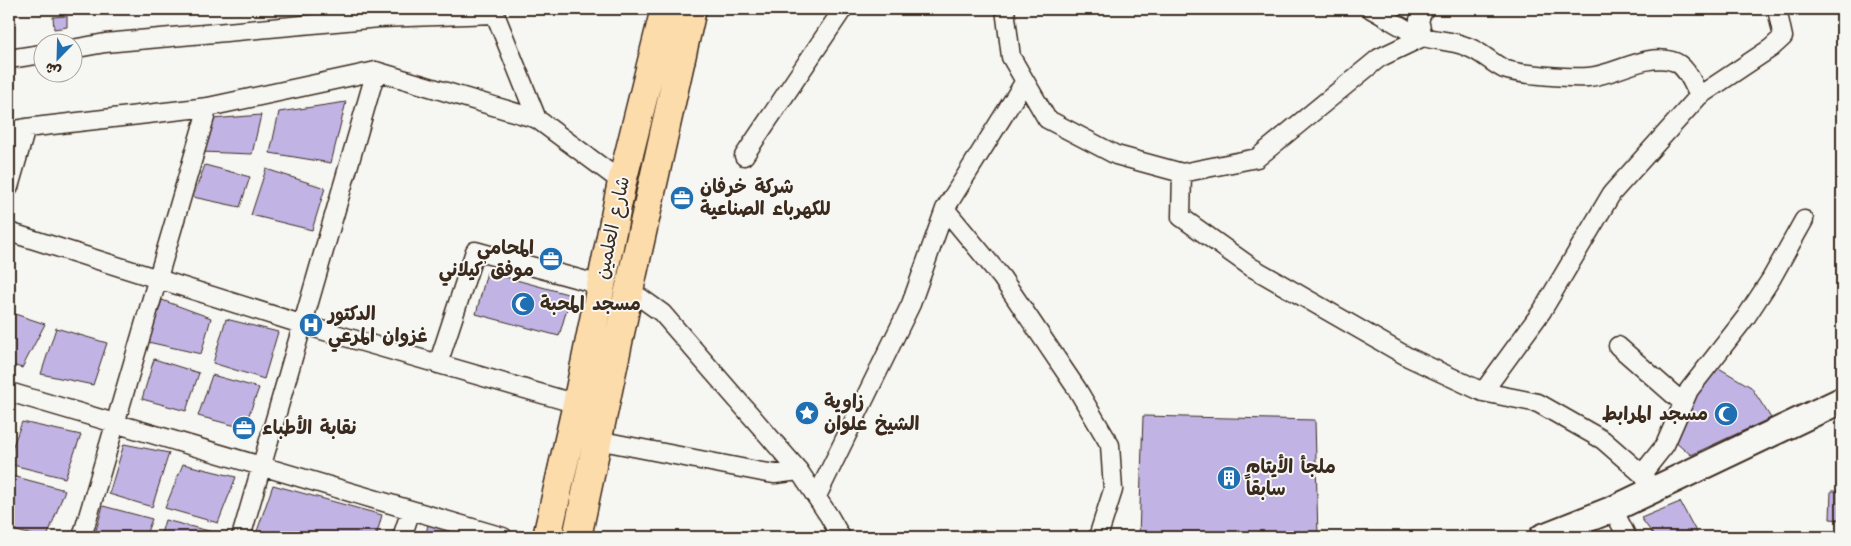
<svg xmlns="http://www.w3.org/2000/svg" width="1851" height="546" font-family="'Architects Daughter','Playpen Sans Arabic',sans-serif">
<rect width="100%" height="100%" fill="#f6f6f2"/>
<filter id="ink" filterUnits="userSpaceOnUse"><feTurbulence type="fractalNoise" baseFrequency=".02" numOctaves="2"/><feDisplacementMap in="SourceGraphic" scale="10" xChannelSelector="R" yChannelSelector="G"/><feConvolveMatrix kernelMatrix="1 2 1 2 8 2 1 2 1" color-interpolation-filters="sRGB"/></filter>
<g filter="url(#ink)">
<!-- building -->
<path fill="#c1b4e5" stroke="#3b2a1e" d="M 67,16 L 67,27 L 54,29 L 53,17 Z
M 346,102 L 331,163 L 270,153 L 279,112 Z
M 261,115 L 252,154 L 201,152 L 212,119 Z
M 205,165 L 250,177 L 240,207 L 193,197 Z
M 266,169 L 325,188 L 312,230 L 251,215 Z
M 487,272 L 571,295 L 559,336 L 476,314 Z
M 162,300 L 211,318 L 201,354 L 148,342 Z
M 9,312 L 45,324 L 22,368 L 9,364 Z
M 226,319 L 278,332 L 264,379 L 213,363 Z
M 56,328 L 107,343 L 93,385 L 41,374 Z
M 154,359 L 199,373 L 186,411 L 142,399 Z
M 1717,367 L 1751,387 L 1771,418 L 1691,455 L 1673,439 L 1708,371 Z
M 212,375 L 259,388 L 244,428 L 198,416 Z
M 1143,416 L 1315,420 L 1318,537 L 1139,537 Z
M 22,422 L 81,435 L 65,478 L 9,464 L 9,456 Z
M 124,444 L 169,453 L 152,507 L 109,494 Z
M 183,464 L 236,477 L 218,523 L 165,508 Z
M 9,475 L 65,490 L 47,537 L 40,537 L 9,529 Z
M 273,485 L 382,515 L 376,537 L 255,537 Z
M 1831,491 L 1842,491 L 1842,520 L 1830,519 Z
M 1680,502 L 1699,537 L 1655,537 L 1641,518 Z
M 103,506 L 152,519 L 145,537 L 94,537 Z
M 165,520 L 217,533 L 215,537 L 160,537 Z
M 428,525 L 479,537 L 425,537 Z"/>
<g fill="none" stroke-linecap="round" stroke-linejoin="round">
<!-- street casing -->
<g stroke="#3b2a1e" stroke-width="21">
<path id="street" d="M 493,9 L 537,119 L 622,182
M 1005,9 L 1011,57 L 1047,119 L 1116,155 L 1182,173 L 1257,158 L 1379,58 L 1423,37
M 1371,9 C 1385,16 1411,34 1424,37 C 1438,41 1452,41 1465,46 C 1480,50 1491,63 1504,69 C 1519,75 1571,78 1588,77 C 1616,75 1644,53 1672,61 C 1686,64 1693,84 1699,96
M 1423,37 L 1419,20 L 1424,9
M 72,49 L 105,43 L 379,18 L 495,14
M 9,59 L 42,54
M 9,131 L 26,128 L 208,107 L 376,71 L 537,119
M 744,156 L 843,9
M 1182,173 L 1181,217 L 1251,267 L 1408,357 L 1483,392 L 1538,403 L 1603,440 L 1642,474 L 1653,489
M 9,187 L 26,128
M 945,209 L 1002,278 L 1077,389 L 1110,445 L 1113,490 L 1098,537
M 9,232 L 304,325 L 577,404
M 628,295 L 641,298 L 662,313 L 799,471 L 829,516 L 841,537
M 1618,346 L 1683,403
M 438,364 L 475,251 L 601,285
M 9,392 L 503,537
M 1483,392 L 1542,311 L 1612,193 L 1699,96 L 1771,48 L 1783,37 L 1777,9
M 597,440 L 762,472 L 775,474 L 799,471
M 1642,474 L 1665,445 L 1689,390 L 1746,317 L 1771,279 L 1804,220
M 817,496 L 911,304 L 945,209 L 1025,81
M 1613,509 L 1627,537
M 82,537 L 208,107
M 241,537 L 376,71
M 402,537 L 411,510"/>
</g>
<!-- secondary casing -->
<g stroke="#3b2a1e" stroke-width="29">
<path id="secondary" d="M 1542,537 L 1613,509 L 1842,400"/>
</g>
<!-- primary casing -->
<g stroke="#3b2a1e" stroke-width="31">
<path id="primary" d="M 547,537 L 577,404 L 622,182 L 665,9
M 577,537 L 628,295 L 692,9"/>
</g>
<!-- street -->
<use href="#street" stroke="#f6f6f2" stroke-width="18"/>
<!-- secondary -->
<use href="#secondary" stroke="#f6f6f2" stroke-width="25"/>
<!-- primary -->
<use href="#primary" stroke="#fddcac" stroke-width="28"/>
</g>
</g>
<!-- icons -->
<defs>
<g id="office-disc" transform="scale(1.25)"><circle r="9.5" fill="#1f6fb2" stroke="#f6f6f2"/><path d="M-6-3h4V-5.5h4V-3h4V5H-6ZM-1-4.5V-3h2v-1.5ZM-6 0V1H6V0Z" fill="#fff"/></g>
<g id="mosque-disc" transform="scale(1.25)"><circle r="9.5" fill="#1f6fb2" stroke="#f6f6f2"/><path d="M3.5-4.9A6 6 0 1 0 3.5 4.9A5 5 0 1 1 3.5-4.9Z" fill="#fff"/></g>
<g id="hospital-disc" transform="scale(1.25)"><circle r="9.5" fill="#1f6fb2" stroke="#f6f6f2"/><path d="M-5-5h3v3.5h4V-5h3V5h-3V1.5h-4V5h-3Z" fill="#fff"/></g>
<g id="sight-disc" transform="scale(1.25)"><circle r="9.5" fill="#1f6fb2" stroke="#f6f6f2"/><path d="M0-6L1.8-2.2L6-1.7L2.9 1.2L3.7 5.4L0 3.3L-3.7 5.4L-2.9 1.2L-6-1.7L-1.8-2.2Z" fill="#fff"/></g>
<g id="building-disc" transform="scale(1.25)"><circle r="9.5" fill="#1f6fb2" stroke="#f6f6f2"/><path d="M-4-6H4V6H1V3H-1V6H-4ZM-2.5-4.3h1.7v1.8h-1.7ZM.8-4.3h1.7v1.8H.8ZM-2.5-1h1.7V.8h-1.7ZM.8-1h1.7V.8H.8Z" fill="#fff"/></g>
</defs>
<g fill-rule="evenodd">
<use href="#office-disc" x="682" y="198"/>
<use href="#office-disc" x="551" y="259"/>
<use href="#mosque-disc" x="523" y="304"/>
<use href="#hospital-disc" x="311" y="325"/>
<use href="#sight-disc" x="807" y="413"/>
<use href="#mosque-disc" x="1726" y="414"/>
<use href="#office-disc" x="244" y="428"/>
<use href="#building-disc" x="1229" y="478"/>
</g>
<g text-anchor="middle" dominant-baseline="central" stroke-width="4" stroke-linejoin="round" paint-order="stroke">
<!-- poi labels -->
<g font-size="19" font-weight="bold" fill="#3b2a1e" stroke="#f6f6f2" text-anchor="start">
<text x="700" y="187">شركة خرفان<tspan x="700" dy="22">للكهرباء الصناعية</tspan></text>
<text x="534" y="248" text-anchor="end">المحامي<tspan x="534" dy="22">موفق كيلاني</tspan></text>
<text x="540" y="304">مسجد المحبة</text>
<text x="328" y="314">الدكتور<tspan x="328" dy="22">غزوان المرعي</tspan></text>
<text x="824" y="402">زاوية<tspan x="824" dy="22">الشيخ علوان</tspan></text>
<text x="1708" y="414" text-anchor="end">مسجد المرابط</text>
<text x="262" y="428">نقابة الأطباء</text>
<text x="1246" y="467">ملجأ الأيتام<tspan x="1246" dy="22">سابقاً</tspan></text>
</g>
<!-- street labels -->
<g font-size="19" fill="#3b2a1e" stroke="#f6f6f2">
<text transform="translate(613 228) rotate(-78)">شارع العلمين</text>
</g>
</g>
<!-- margin -->
<rect width="1851" height="546" fill="none" stroke="#f6f6f2" stroke-width="30"/>
<rect x="15" y="15" width="1821" height="516" fill="none" stroke="#3b2a1e" stroke-width="2" filter="url(#ink)"/>
<!-- north arrow -->
<g transform="translate(58 58) rotate(203)"><circle r="24" fill="#f6f6f2" stroke="#aba49d"/>
<path d="M0-4L9 19L0 12L-9 19Z" fill="#1f6fb2"/>
<text y="-8" font-size="14" font-weight="bold" text-anchor="middle" fill="#3b2a1e">ش</text>
</g>
</svg>
